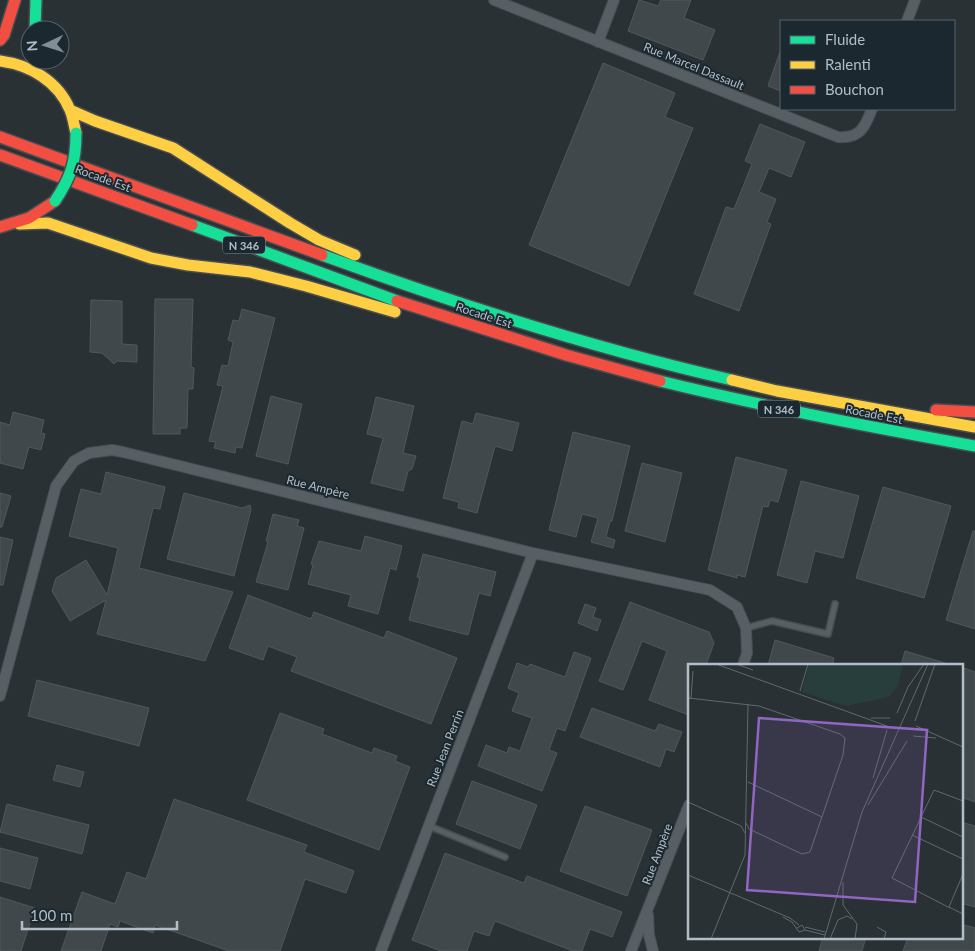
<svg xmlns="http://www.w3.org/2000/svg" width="975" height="951" font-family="Lato,sans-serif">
<rect width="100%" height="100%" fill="#293135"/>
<!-- building -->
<path fill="#41484c" stroke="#51585d" d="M 639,0 L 658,6 L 661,0 L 691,0 L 684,18 L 715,30 L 703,60 L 628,31 Z
M 780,52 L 781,52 L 781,91 L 768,86 Z
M 603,63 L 675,93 L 665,117 L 693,128 L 629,286 L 529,245 Z
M 760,124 L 805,142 L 791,177 L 769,168 L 759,192 L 776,199 L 767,222 L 771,224 L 739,311 L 694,294 L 726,207 L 734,209 L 752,164 L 745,161 Z
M 155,299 L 193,299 L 191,367 L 194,368 L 193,389 L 188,389 L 187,428 L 180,428 L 180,434 L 153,434 Z
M 91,300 L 122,301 L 122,344 L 137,345 L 137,362 L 117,361 L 114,364 L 102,353 L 90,352 Z
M 242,309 L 275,318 L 242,448 L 236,447 L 235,453 L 214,448 L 216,442 L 209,441 L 223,386 L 217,385 L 222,365 L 228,366 L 233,342 L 228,340 L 233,320 L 239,321 Z
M 271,396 L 302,404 L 288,464 L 256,456 Z
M 376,397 L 414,406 L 403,453 L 416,456 L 412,469 L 408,471 L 403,491 L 371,483 L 383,438 L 367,434 Z
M 13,412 L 44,420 L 41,433 L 45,434 L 41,450 L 29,447 L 23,469 L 0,463 L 0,422 L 10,425 Z
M 476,413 L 519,423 L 512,451 L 495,446 L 477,513 L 458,508 L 459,502 L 443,498 L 462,421 L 473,424 Z
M 573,432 L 630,446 L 612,521 L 610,521 L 606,537 L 615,540 L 613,548 L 591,542 L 598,518 L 582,514 L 576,537 L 549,530 Z
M 736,457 L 787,470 L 778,502 L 770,500 L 768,507 L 763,506 L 745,577 L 737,575 L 737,578 L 708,570 Z
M 642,463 L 682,473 L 665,542 L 625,531 Z
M 106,472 L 165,487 L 160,509 L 153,508 L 139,568 L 233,592 L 205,661 L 97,634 L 106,600 L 70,621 L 52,591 L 56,578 L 86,560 L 107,595 L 118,548 L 69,536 L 81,489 L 101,494 Z
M 801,481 L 859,496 L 843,558 L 815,551 L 807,583 L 777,575 Z
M 883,487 L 951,506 L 924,598 L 856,578 Z
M 0,493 L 11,496 L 2,527 L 0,527 Z
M 184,493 L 242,508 L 250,505 L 251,510 L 234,576 L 167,559 Z
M 273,514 L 299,520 L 297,526 L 304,528 L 288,590 L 256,582 L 268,542 L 266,541 Z
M 973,531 L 975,531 L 975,629 L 946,620 Z
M 365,536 L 402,546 L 396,570 L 390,568 L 378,614 L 348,606 L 351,595 L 308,584 L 313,565 L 311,564 L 319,541 L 361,551 Z
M 0,537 L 13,540 L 3,585 L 0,585 Z
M 423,554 L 496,572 L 490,596 L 479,593 L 468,635 L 409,620 L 420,578 L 417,577 Z
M 248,595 L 311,619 L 314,612 L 384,638 L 387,631 L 457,658 L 431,724 L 291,671 L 297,657 L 268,646 L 263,660 L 229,648 Z
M 630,602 L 709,632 L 714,643 L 706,665 L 689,665 L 689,715 L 649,700 L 667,651 L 642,641 L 623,690 L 599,681 Z
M 585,604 L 596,608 L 593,617 L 601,620 L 597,631 L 578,623 Z
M 775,640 L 834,658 L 832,665 L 768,665 Z
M 905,651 L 945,663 L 945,665 L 901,665 Z
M 574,652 L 591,658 L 565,731 L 557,728 L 549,750 L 557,753 L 542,791 L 478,766 L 486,745 L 507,753 L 509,747 L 520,751 L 532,718 L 512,711 L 519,693 L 508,688 L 517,663 L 528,667 L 530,664 L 565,677 Z
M 961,667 L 975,672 L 975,802 L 961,797 Z
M 37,680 L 149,708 L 139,746 L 28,716 Z
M 592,708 L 655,731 L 659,724 L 682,732 L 674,752 L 666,749 L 660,767 L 580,737 Z
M 280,713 L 324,729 L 322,734 L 372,753 L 374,748 L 397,756 L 395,761 L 410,767 L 379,850 L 247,800 Z
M 57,765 L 84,772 L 80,787 L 53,780 Z
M 472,781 L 537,805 L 520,849 L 456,824 Z
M 174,799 L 307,845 L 304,852 L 354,871 L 346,893 L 305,879 L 280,951 L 229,951 L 155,925 L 153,933 L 120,921 L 118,927 L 110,924 L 101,951 L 61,951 L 82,892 L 115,904 L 127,872 L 146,879 Z
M 7,804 L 89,825 L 82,854 L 0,832 Z
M 585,806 L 652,830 L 627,896 L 560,871 Z
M 961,822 L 975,826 L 975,907 L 961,903 Z
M 0,848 L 38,858 L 30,889 L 0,881 Z
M 445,853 L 524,883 L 527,876 L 622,912 L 612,937 L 590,929 L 582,951 L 573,951 L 495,921 L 489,936 L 474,931 L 467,951 L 441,951 L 412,940 Z
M 0,897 L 35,908 L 21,951 L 0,951 Z
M 961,924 L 975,928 L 975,951 L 903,951 L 908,937 L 961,937 Z
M 823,937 L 866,937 L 862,951 L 819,951 Z"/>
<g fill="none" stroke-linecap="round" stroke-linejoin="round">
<!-- lane casing -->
<g stroke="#474d50" stroke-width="8">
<path id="lane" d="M 746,628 L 772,621 L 828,634 L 835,604
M 429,826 L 505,857"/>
</g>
<!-- street casing -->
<g stroke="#474d50" stroke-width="12">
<path id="street" d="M 494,0 L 838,137 C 860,139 865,127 872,109
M 907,21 L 915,0
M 598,42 L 614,0
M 0,696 L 56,486 L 74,461 L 89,453 L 112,450 L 123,452 L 533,553 L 710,590 L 737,607 L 746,628 L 747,653 L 743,665
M 648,915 L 649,935 L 653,951
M 381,951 L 533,553
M 631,951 L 689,805"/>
</g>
<!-- fast casing -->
<g stroke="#474d50" stroke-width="14">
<path id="fast" d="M 35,30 L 36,0
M 192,225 L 397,301
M 322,255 C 456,304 592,348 732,380
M 660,381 C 765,407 869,427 975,446"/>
</g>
<!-- slow casing -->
<g stroke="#474d50" stroke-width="14">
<path id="slow" d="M 0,61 C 30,65 58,81 70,110 C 73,117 74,125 76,133
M 70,110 L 95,121 L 173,148 L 290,223 L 319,240 L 355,255
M 19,224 L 48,223 L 151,258 L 188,265 L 250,272 L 306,286 L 395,312
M 732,380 L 777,391 L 975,427"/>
</g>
<!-- jam casing -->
<g stroke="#474d50" stroke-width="14">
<path id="jam" d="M 0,40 L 4,35 L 15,0
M 0,137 L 322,255
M 0,155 L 192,225
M 0,227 L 29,218 L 55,201
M 397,301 L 566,355 L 660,381
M 936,410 L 975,412"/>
</g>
<!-- lane -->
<use href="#lane" stroke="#585f64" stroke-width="5"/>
<!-- street -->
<use href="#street" stroke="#585f64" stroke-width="10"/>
<!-- fast -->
<use href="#fast" stroke="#16e098" stroke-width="11"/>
<!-- slow -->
<use href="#slow" stroke="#ffcf43" stroke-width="11"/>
<!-- jam -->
<use href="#jam" stroke="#f24e42" stroke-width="11"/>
<!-- fast-bridge casing -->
<g stroke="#474d50" stroke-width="14" stroke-linecap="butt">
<path id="fast-bridge" d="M 55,201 C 71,177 76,162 76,133"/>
</g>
<!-- fast-bridge -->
<use href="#fast-bridge" stroke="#16e098" stroke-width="11"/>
</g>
<g text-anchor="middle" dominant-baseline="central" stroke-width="4" stroke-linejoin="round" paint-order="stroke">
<!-- shield labels -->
<g fill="#1c2830" stroke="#85919a" stroke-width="1">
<rect x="223" y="236.5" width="42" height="17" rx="4"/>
<rect x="758" y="400.5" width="42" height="17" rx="4"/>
</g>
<g font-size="11" font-weight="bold" fill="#b2bec7">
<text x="244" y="245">N 346</text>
<text x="779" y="409">N 346</text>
</g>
<!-- street labels -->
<g font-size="12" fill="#b2bec7" stroke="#1c2830">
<text transform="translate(694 66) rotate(22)">Rue Marcel Dassault</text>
<text transform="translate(103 178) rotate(20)">Rocade Est</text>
<text transform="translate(484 315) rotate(18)">Rocade Est</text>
<text transform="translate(874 414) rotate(11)">Rocade Est</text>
<text transform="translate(318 487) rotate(14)">Rue Ampère</text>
<text transform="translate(445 748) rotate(-69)">Rue Jean Perrin</text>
<text transform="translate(657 854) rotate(-69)">Rue Ampère</text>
</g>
</g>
<!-- overview -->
<g transform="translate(688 664)">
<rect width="275" height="275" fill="#293135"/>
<path d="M 121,0 L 215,0 L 210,21 L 201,33 L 158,42 L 114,28 Z" fill="#283e3c"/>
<path fill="none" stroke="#60696f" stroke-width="1" d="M 28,0 L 199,62M 48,0 L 65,6M 112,27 L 120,0M 0,34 L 71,42 L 152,70 L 157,74 L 155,91 L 122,188 L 114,190 L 61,165 L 58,159M 3,34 L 5,7M 209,49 L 220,23 L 236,0M 183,54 L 202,54M 227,57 L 247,0M 228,62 L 275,83M 225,72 L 248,74M 185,114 L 199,66M 60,118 L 134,153M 0,138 L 53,162 L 57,169M 180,141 L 219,77M 233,153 L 275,173M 224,171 L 275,195M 275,210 L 261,243 L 275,250M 0,211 L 102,254 L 111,261M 155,218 L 155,241 L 169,260 L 167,275M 262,244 L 204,214 L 246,126 L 275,137M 95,253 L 104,258 L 111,268 L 117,266 L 114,261 L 109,264M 117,263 L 137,268M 189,263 L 198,268 L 196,275M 117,266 L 137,271M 23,275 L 57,191 L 60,40M 136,275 L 174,148 L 240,0M 142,275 L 150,256 L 159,252 L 164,255"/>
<path fill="#9166c2" fill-opacity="0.15" stroke="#9166c2" stroke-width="2.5" d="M 71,54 L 239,66 L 227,238 L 59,226 Z"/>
<rect width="275" height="275" fill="none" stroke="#b2bec7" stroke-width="2.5"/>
</g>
<!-- legend -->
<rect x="780" y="20" width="175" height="90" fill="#1c2830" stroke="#58646c"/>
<rect x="790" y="36" width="25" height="8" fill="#16e098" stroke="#58646c"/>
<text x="825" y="45" font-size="15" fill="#b2bec7">Fluide</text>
<rect x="790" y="61" width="25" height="8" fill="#ffcf43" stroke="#58646c"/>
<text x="825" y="70" font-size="15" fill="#b2bec7">Ralenti</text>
<rect x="790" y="86" width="25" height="8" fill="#f24e42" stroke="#58646c"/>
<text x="825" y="95" font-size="15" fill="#b2bec7">Bouchon</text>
<!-- north arrow -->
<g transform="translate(45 45) rotate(266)"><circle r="24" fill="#1c2830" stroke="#58646c"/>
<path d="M0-4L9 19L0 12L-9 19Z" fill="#828d94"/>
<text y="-8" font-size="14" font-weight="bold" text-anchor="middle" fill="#b2bec7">N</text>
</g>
<!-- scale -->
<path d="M22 921v8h155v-8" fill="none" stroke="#b2bec7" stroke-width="2.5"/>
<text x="30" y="921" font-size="15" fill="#b2bec7" stroke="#1c2830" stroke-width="4" paint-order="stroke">100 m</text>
</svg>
